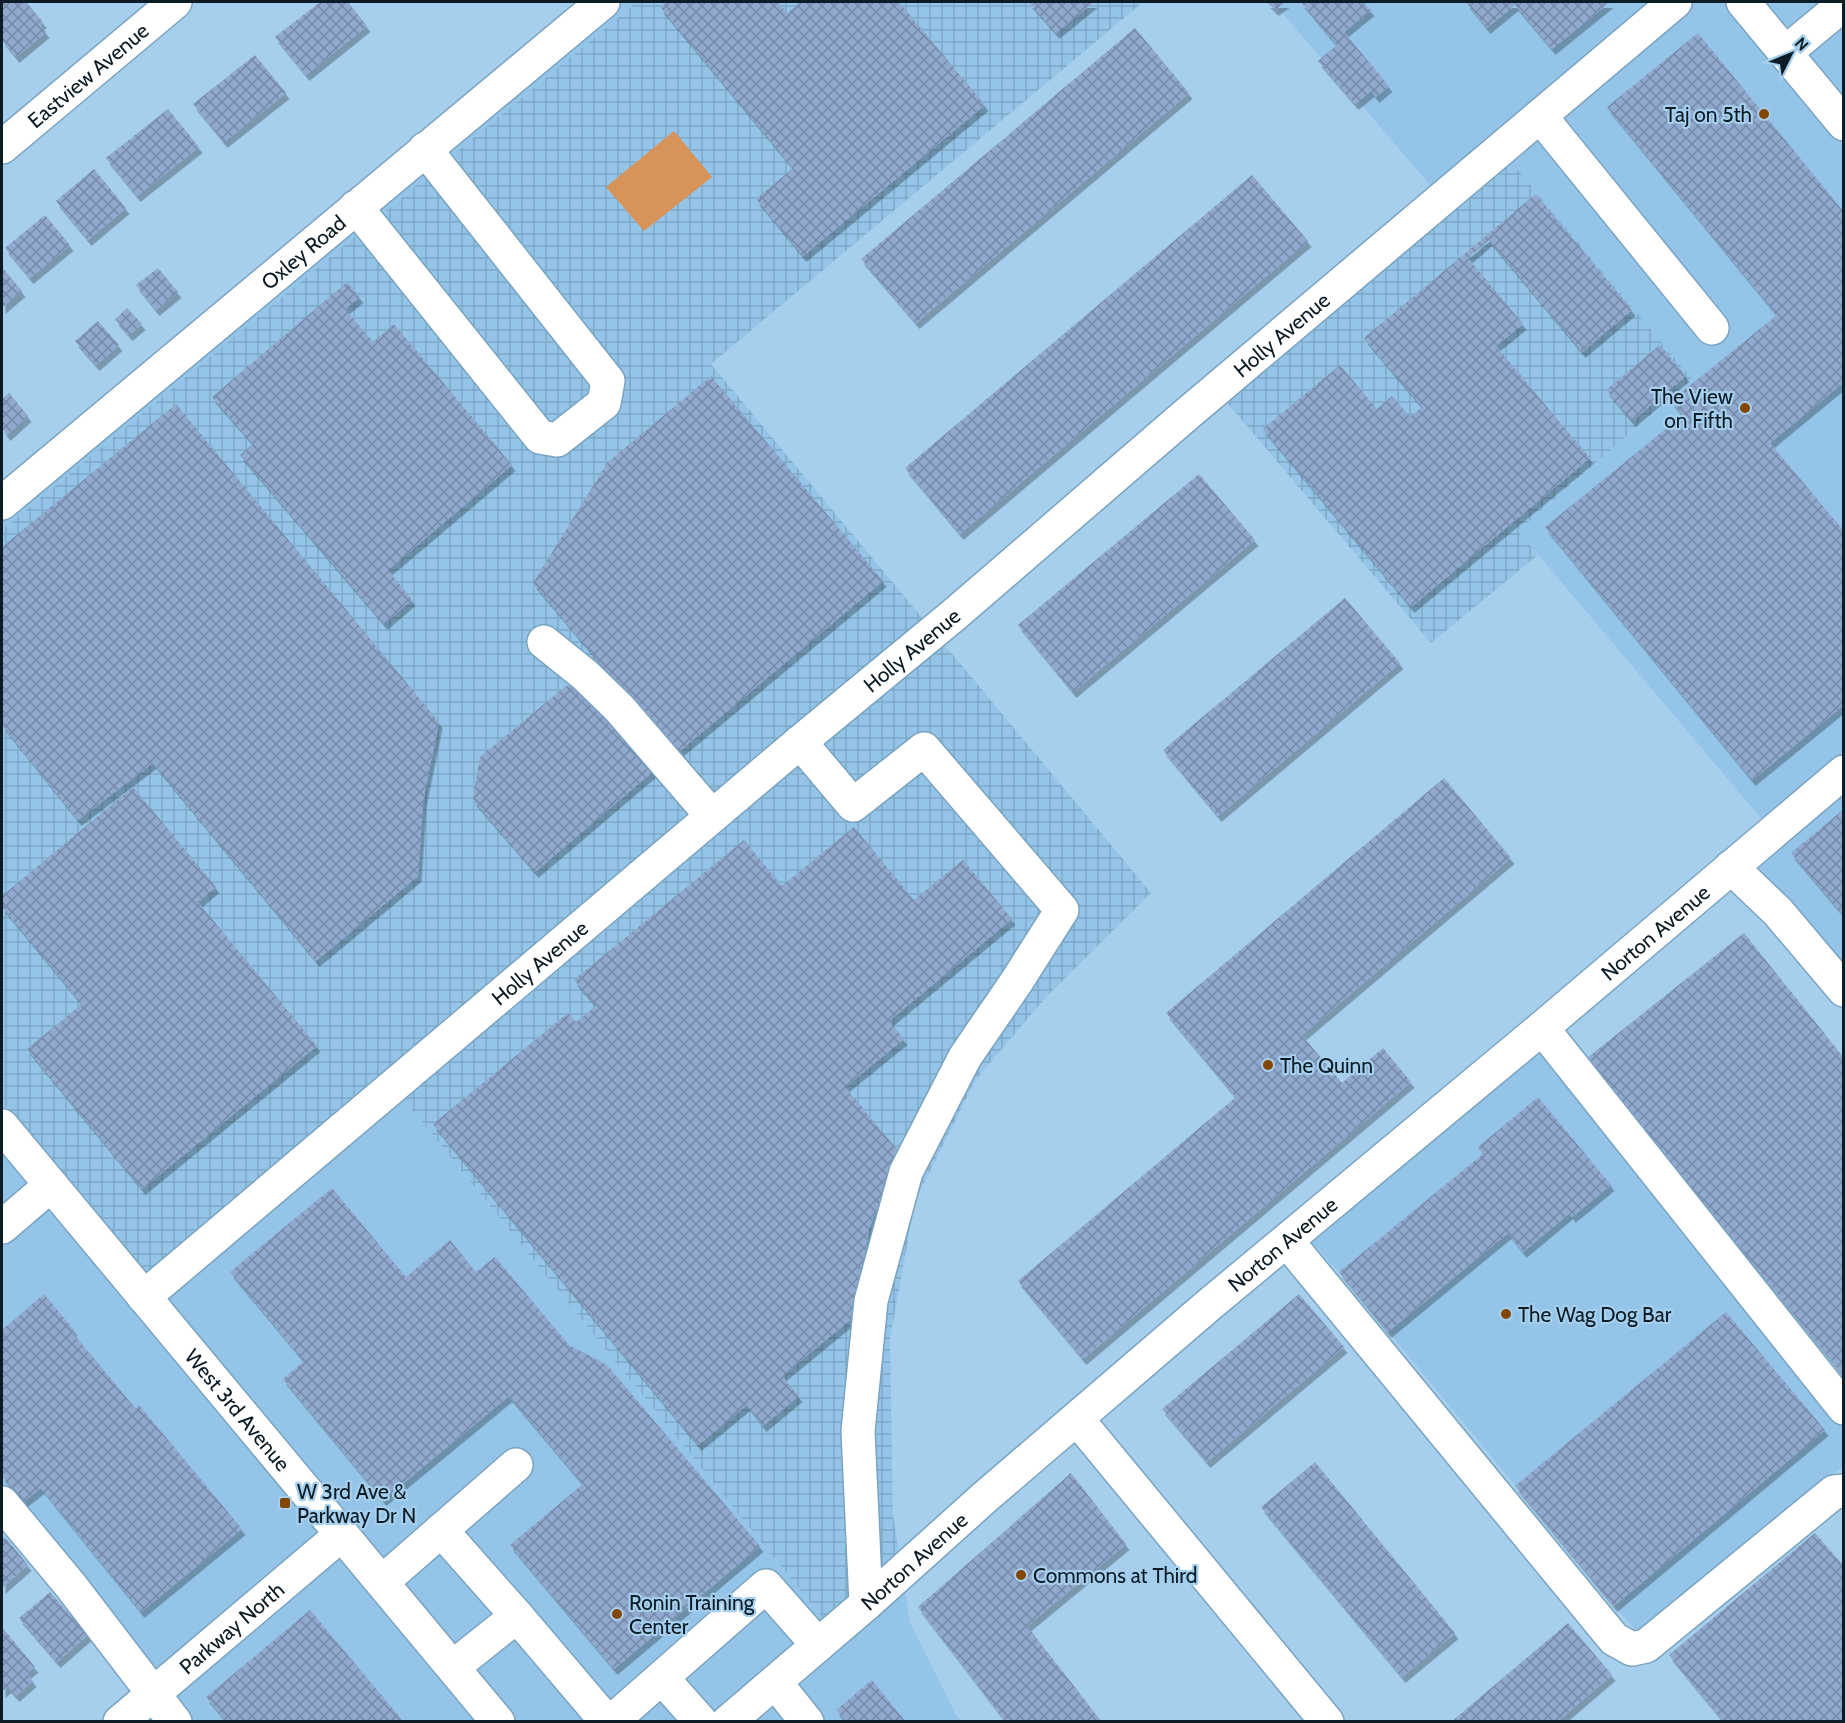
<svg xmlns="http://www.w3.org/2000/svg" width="1845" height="1723" font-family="Cabin,sans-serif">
<defs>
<pattern id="industrial-grid" width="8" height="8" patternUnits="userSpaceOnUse" patternTransform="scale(1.5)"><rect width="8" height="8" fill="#94c5e8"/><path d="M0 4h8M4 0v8" fill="none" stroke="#7ea9c7"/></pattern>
<pattern id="building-cross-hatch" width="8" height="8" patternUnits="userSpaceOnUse" patternTransform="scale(1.5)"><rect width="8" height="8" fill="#91a9cf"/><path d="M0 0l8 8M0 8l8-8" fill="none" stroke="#7589a8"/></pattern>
<filter id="shadow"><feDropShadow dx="3.5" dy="6" stdDeviation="0" flood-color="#0004"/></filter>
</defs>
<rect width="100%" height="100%" fill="#a5cfed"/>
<!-- built -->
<path fill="#94c5e8" d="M 603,2 L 637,2 L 2,530 L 2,507 Z
M 1273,2 L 1843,2 L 1843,973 L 1756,869 L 1782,843 L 1518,531 L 1692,380 L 1448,206 Z
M 1557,1031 L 1843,1391 L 1843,1466 L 1640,1636 L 1339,1272 L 1312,1243 Z
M 385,1076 L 824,1620 L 900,1560 L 910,1623 L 956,1715 L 962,1721 L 177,1721 L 2,1510 L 2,1102 L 146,1275 Z"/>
<!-- industrial -->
<path fill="url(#industrial-grid)" d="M 637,2 L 1143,2 L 711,364 L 1151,893 L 1047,996 L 976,1079 L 915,1201 L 890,1339 L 893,1515 L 900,1560 L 825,1621 L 385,1076 L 145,1275 L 2,1102 L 2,530 Z
M 1507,157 L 1692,379 L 1518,531 L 1538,555 L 1431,643 L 1224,399 Z"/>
<!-- garden -->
<path fill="#d89358" d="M 674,131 L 712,177 L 644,231 L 606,187 Z"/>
<!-- building -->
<path fill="url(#building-cross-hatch)" filter="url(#shadow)" d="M 2,2 L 26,2 L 43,22 L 40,25 L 46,32 L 16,57 L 2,40 Z
M 320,2 L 348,2 L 367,26 L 306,75 L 275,37 Z
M 667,2 L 778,2 L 787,13 L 801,2 L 899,2 L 985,105 L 803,256 L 756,199 L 793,168 L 660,7 Z
M 1029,2 L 1094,2 L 1056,33 Z
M 1267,2 L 1286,2 L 1275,10 Z
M 1301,2 L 1363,2 L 1371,10 L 1344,32 L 1389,86 L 1376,97 L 1371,91 L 1355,104 L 1318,61 L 1337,45 Z
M 1466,2 L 1610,2 L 1552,49 L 1515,5 L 1487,28 Z
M 1135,28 L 1189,93 L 916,323 L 861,259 Z
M 1698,33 L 1844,212 L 1844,382 L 1770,443 L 1844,531 L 1844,705 L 1752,780 L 1545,527 L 1683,415 L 1671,401 L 1777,315 L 1607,107 Z
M 255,55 L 286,93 L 224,142 L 193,104 Z
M 168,109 L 199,147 L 137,196 L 106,158 Z
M 94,169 L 126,208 L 88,240 L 56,201 Z
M 1252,175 L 1308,241 L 960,534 L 905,468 Z
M 1536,194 L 1632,310 L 1582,352 L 1489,240 L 1468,258 L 1523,324 L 1496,346 L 1590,458 L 1411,607 L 1263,429 L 1340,365 L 1377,409 L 1392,396 L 1410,417 L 1422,407 L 1364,338 Z
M 45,215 L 70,245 L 30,278 L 5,248 Z
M 2,267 L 22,291 L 2,308 Z
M 158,268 L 178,292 L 156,310 L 136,285 Z
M 347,282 L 360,297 L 345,309 L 373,342 L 394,324 L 512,465 L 388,570 L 412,600 L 384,624 L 240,455 L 253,444 L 212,397 Z
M 127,308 L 142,324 L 129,335 L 115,319 Z
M 98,321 L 119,345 L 96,365 L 75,341 Z
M 1660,345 L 1686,376 L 1632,421 L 1606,390 Z
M 711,376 L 883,581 L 676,754 L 533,583 L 608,462 Z
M 9,393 L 28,416 L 7,435 L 2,428 L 2,399 Z
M 176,404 L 439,722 L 423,801 L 418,876 L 316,961 L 153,763 L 78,820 L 2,725 L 2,547 Z
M 1199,474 L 1255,540 L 1073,692 L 1018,625 Z
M 1345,598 L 1400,663 L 1218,816 L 1163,750 Z
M 566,686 L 590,690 L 657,768 L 535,872 L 473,800 L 480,757 Z
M 1444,778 L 1511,858 L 1302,1035 L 1342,1083 L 1383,1048 L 1411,1082 L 1083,1359 L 1018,1281 L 1236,1097 L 1166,1013 Z
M 133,787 L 216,887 L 198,902 L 317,1046 L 142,1189 L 27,1049 L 82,1004 L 2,907 L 2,896 Z
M 1844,809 L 1844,916 L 1791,853 Z
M 854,827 L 914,900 L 963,860 L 1012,919 L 889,1021 L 904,1039 L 845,1087 L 899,1152 L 869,1229 L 856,1315 L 782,1376 L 799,1396 L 763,1426 L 747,1405 L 698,1445 L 433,1124 L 568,1013 L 576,1022 L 596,1006 L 574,980 L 744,840 L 782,886 Z
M 1744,933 L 1844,1058 L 1844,1376 L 1587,1058 Z
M 1538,1097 L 1611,1185 L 1572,1217 L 1570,1213 L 1523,1252 L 1508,1233 L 1388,1332 L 1339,1272 L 1483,1154 L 1478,1147 Z
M 332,1188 L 406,1277 L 450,1240 L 476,1272 L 495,1257 L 569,1345 L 607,1365 L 760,1546 L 614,1669 L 510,1545 L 583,1484 L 509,1396 L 383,1500 L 283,1379 L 304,1361 L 230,1272 Z
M 44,1294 L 74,1330 L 72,1332 L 136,1409 L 139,1405 L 242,1529 L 141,1612 L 41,1488 L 23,1502 L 2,1476 L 2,1330 Z
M 1299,1294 L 1344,1347 L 1207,1462 L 1162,1409 Z
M 1726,1312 L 1825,1430 L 1614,1606 L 1515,1486 Z
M 1315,1462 L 1455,1633 L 1402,1677 L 1261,1507 Z
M 1071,1473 L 1126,1544 L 1027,1626 L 1102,1722 L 1006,1722 L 918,1607 Z
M 1815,1533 L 1844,1566 L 1844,1722 L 1724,1722 L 1669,1655 Z
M 5,1537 L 28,1565 L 2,1588 L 2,1540 Z
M 50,1592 L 88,1635 L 57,1662 L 19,1618 Z
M 310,1610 L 404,1722 L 227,1722 L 206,1697 Z
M 1568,1623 L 1612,1675 L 1557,1722 L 1451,1722 Z
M 2,1627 L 35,1667 L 27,1673 L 33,1681 L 16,1696 L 8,1687 L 2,1692 Z
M 872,1680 L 906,1722 L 846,1722 L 836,1710 Z"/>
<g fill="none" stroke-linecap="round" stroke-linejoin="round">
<!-- minor casing -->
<g stroke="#7aa3c0" stroke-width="36">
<g id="minor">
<path d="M 1785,53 L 1844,4"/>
<path d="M 1540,116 L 1712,328"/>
<path id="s1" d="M 2,147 L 175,2"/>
<path d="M 356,207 L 540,437 L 557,440 L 604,403 L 608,381 L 425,149"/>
<path id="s2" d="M 2,503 L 603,2"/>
<path d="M 544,642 L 585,675 L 619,708 L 712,816"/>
<path d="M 800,742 L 853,805 L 924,749 L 1062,910 L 1017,981 L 965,1057 L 906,1172 L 871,1301 L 858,1431 L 866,1604"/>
<path d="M 1731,867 L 1778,912 L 1844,990"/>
<path d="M 1542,1028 L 1844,1408"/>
<path id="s3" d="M 2,1126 L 498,1722"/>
<path d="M 2,1227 L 51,1185"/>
<path d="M 1287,1241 L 1614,1639 L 1632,1649 L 1646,1646 L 1834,1492 L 1844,1491"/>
<path id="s4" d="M 144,1297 L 800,742 L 955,614 L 1187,414 L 1675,2"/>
<path d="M 1077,1419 L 1327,1722"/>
<path d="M 2,1503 L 71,1586 L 175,1722"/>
<path d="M 441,1530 L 517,1616"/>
<path d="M 382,1582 L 516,1465"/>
<path d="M 453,1667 L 517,1616 L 607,1722"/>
<path d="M 662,1678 L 701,1722"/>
<path d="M 775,1682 L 807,1722"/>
<path id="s5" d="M 120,1722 L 342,1534"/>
<path d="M 611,1722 L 766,1586 L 818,1645"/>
<path id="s6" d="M 728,1722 L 866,1604 L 985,1497 L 1210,1304 L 1542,1028 L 1844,772"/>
</g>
</g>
<!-- major casing -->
<g stroke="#7aa3c0" stroke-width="36">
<path id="major" d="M 1743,2 L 1844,124"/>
</g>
<!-- minor -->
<use href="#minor" stroke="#fff" stroke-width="33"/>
<!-- major -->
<use href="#major" stroke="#fff" stroke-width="33"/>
</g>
<!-- markers -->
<g fill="#834701" stroke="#a5cfed" stroke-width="2">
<circle cx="1764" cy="114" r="6"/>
<circle cx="1745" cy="408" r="6"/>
<circle cx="1268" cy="1065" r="6"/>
<circle cx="1506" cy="1314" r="6"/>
<rect x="279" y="1497" width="12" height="12" rx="3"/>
<circle cx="1021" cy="1575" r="6"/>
<circle cx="617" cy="1614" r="6"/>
</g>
<g text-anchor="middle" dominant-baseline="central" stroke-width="4.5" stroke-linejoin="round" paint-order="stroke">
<!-- street labels -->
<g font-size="21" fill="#0c1c27" stroke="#a5cfed">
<text stroke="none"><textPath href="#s1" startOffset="112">Eastview Avenue</textPath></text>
<text stroke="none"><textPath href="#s2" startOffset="392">Oxley Road</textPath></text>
<text stroke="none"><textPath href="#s4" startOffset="1490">Holly Avenue</textPath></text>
<text stroke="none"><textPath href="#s4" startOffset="1004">Holly Avenue</textPath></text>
<text stroke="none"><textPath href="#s6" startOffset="1218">Norton Avenue</textPath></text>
<text stroke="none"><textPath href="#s4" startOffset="518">Holly Avenue</textPath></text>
<text stroke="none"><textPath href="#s6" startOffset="732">Norton Avenue</textPath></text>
<text stroke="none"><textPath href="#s3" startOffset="369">West 3rd Avenue</textPath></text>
<text stroke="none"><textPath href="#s6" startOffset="246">Norton Avenue</textPath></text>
<text stroke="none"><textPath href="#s5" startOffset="146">Parkway North</textPath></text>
</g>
<!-- poi labels -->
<g font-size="21" fill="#0c1c27" stroke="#a5cfed" text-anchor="start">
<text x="1752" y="114" text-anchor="end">Taj on 5th</text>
<text x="1733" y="396" text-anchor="end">The View<tspan x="1733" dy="24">on Fifth</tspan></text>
<text x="1280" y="1065">The Quinn</text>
<text x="1518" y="1314">The Wag Dog Bar</text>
<text x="297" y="1491">W 3rd Ave &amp;<tspan x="297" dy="24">Parkway Dr N</tspan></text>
<text x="1033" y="1575">Commons at Third</text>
<text x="629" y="1602">Ronin Training<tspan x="629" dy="24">Center</tspan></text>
</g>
</g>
<!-- border -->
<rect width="1845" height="1723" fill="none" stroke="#0c1c27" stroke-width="6"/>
<!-- north arrow -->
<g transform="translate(1791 54) rotate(47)" stroke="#a5cfed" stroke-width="4.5" paint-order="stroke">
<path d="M0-4.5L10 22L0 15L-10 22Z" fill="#0c1c27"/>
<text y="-9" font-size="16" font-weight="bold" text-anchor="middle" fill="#0c1c27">N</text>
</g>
</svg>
